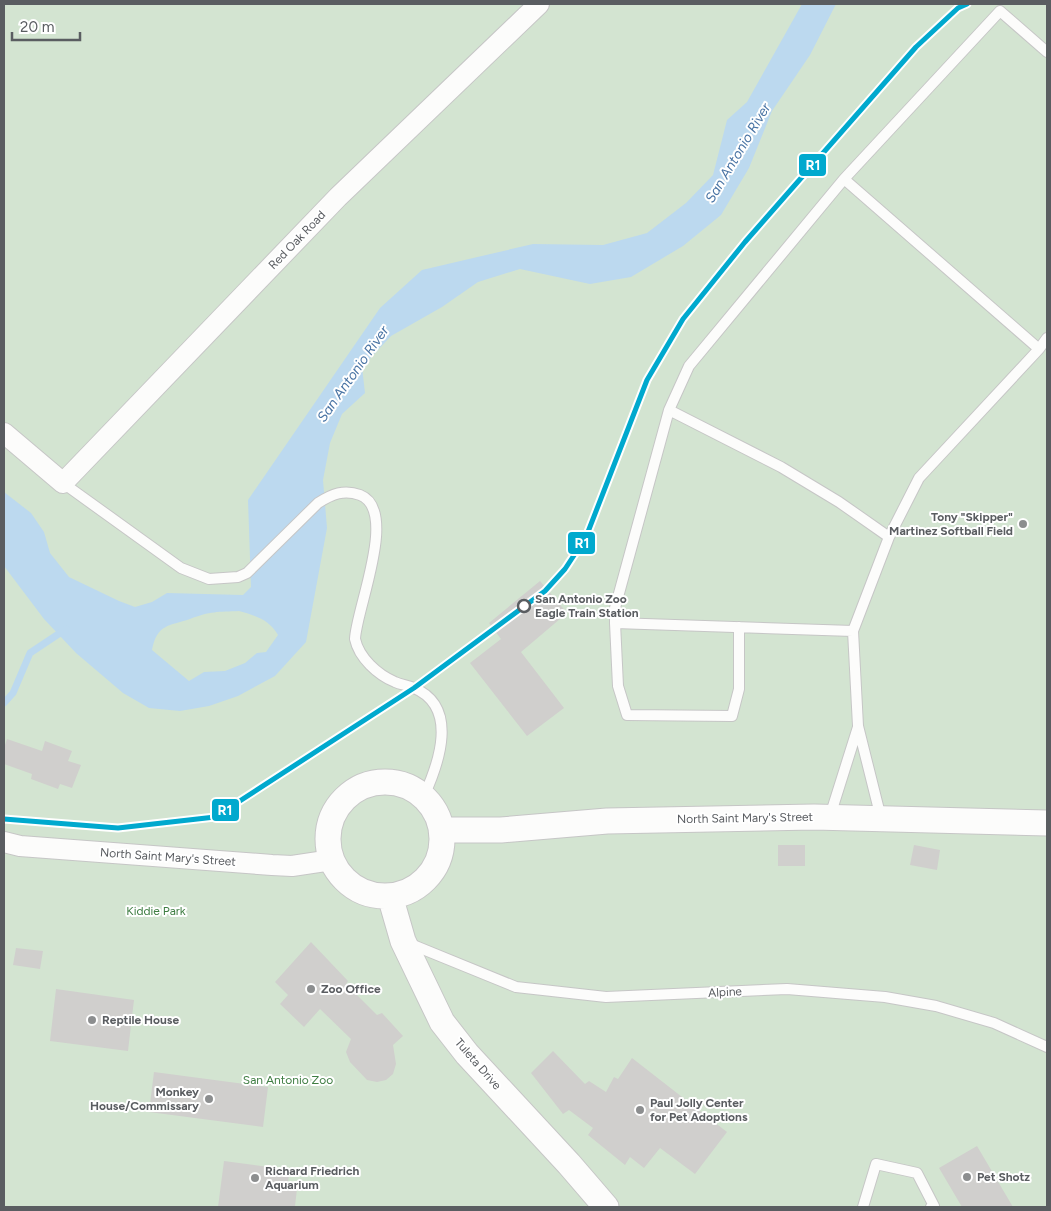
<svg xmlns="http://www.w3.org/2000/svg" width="1051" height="1211" font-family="Figtree,sans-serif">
<rect width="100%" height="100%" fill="#e9e8e4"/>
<!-- green -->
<path fill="#d3e4d1" d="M 4,4 L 1047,4 L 1047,1207 L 4,1207 Z"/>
<!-- water -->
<path fill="#bcd9ef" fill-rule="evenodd" d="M 802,4 L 836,4 L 810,55 L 772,111 L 749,168 L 721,215 L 683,246 L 631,277 L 590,284 L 520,269 L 478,282 L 442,307 L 391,336 L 362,367 L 365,393 L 342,414 L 330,443 L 323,480 L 327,528 L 306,642 L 275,676 L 238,696 L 209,706 L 180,711 L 149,708 L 123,693 L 76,653 L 44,619 L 4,566 L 4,492 L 31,513 L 44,532 L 50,553 L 69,577 L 119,601 L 135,607 L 152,602 L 167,593 L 243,595 L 251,587 L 248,500 L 380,308 L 422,270 L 533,244 L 603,245 L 647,233 L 686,203 L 713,175 L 727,120 L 747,102 ZM 239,611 C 256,616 269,619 278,635 L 266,652 L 257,653 L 245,663 L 225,671 L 204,672 L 189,681 L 152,650 C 157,624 169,626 190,619 C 210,611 218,612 239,611 Z"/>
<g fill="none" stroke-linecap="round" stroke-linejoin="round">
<!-- stream -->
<path stroke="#bcd9ef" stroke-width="7" d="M 4,703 L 13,693 L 30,653 L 66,629"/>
</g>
<!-- building -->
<path fill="#d0cfcd" d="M 540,581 L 567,613 L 521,652 L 564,708 L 527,736 L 470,663 L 501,639 L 489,623 Z
M 7,739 L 42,751 L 45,741 L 72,751 L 68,761 L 81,765 L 72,788 L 60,784 L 58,789 L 31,779 L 32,774 L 4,764 L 4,748 Z
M 778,845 L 805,845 L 805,866 L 778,866 Z
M 914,845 L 940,850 L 937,870 L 910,865 Z
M 311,942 L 348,981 L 346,984 L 377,1015 L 382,1013 L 403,1036 L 393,1045 L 396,1064 L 393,1074 L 386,1080 L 377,1082 L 367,1080 L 350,1062 L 346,1052 L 351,1039 L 320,1009 L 304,1027 L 280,1004 L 288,995 L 275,982 Z
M 16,948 L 43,951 L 40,969 L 13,965 Z
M 56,989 L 134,1000 L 128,1051 L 50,1041 Z
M 553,1051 L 585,1084 L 589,1081 L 606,1092 L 614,1077 L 618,1079 L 632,1058 L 727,1132 L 695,1174 L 660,1148 L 644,1168 L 630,1157 L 625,1165 L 588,1135 L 593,1128 L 569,1110 L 563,1114 L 531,1073 Z
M 154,1072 L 268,1087 L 263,1127 L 149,1112 Z
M 977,1146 L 1013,1207 L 962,1207 L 939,1168 Z
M 224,1161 L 290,1170 L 287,1187 L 297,1189 L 295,1206 L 218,1207 Z"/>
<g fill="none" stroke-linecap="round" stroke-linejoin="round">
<!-- service casing -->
<g stroke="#c6c6c6" stroke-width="12">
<path id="service" d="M 844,179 L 1000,11 L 1047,52
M 1039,349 L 1047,338
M 669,410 L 689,366 L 844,179 L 1039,349 L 919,478 L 889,537
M 63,483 L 181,568 L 209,579 L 238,577 L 247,573 L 318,503 C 332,494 344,489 360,495 C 399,510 356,609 355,639 C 359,658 378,675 395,682 C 401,685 408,685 414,688 C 459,707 439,763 424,796
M 615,623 L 618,686 L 627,715 L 732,716 L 739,689 L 739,627
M 853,631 L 615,623 L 615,608 L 669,410 L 781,467 L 839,502 L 889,537 L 853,631 L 858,726 L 881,818
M 830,816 L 858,727
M 408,943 L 516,987 L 606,997 L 787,989 L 885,997 L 936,1006 L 994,1023 L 1047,1047
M 863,1207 L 876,1164 L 917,1173 L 934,1206 L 931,1207"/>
</g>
<!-- minor casing -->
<g stroke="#c6c6c6" stroke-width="22">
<path id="minor" d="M 4,433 L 63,483 L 338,197 L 539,4
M 4,842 L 20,846 L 272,865 L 292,866 L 332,860"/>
</g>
<!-- tertiary casing -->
<g stroke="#c6c6c6" stroke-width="27">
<path id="tertiary" d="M328 839a57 57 0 1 1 114 0a57 57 0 1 1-114 0Z
M 443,830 L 501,830 L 607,821 L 814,817 L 1047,823
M 390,896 L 403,941 L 442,1022 L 467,1054 L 569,1164 L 606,1207"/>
</g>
<!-- service -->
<use href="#service" stroke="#fcfcfb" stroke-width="10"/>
<!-- minor -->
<use href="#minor" stroke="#fcfcfb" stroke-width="20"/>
<!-- tertiary -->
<use href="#tertiary" stroke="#fcfcfb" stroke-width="25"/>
<!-- rail-1 casing -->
<g stroke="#fff" stroke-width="9">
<path id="rail-1" d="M 4,819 L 118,828 L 215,817 L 414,688 L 545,591 L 565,569 L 586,537 L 647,380 L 683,319 L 745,242 L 916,47 L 958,8 L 967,4"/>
</g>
<!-- rail-1 -->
<use href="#rail-1" stroke="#00a9ce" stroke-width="5"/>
</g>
<!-- markers -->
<g fill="#8c8e8f" stroke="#fff" stroke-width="2">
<circle cx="1023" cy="524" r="5"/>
<circle cx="311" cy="989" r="5"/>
<circle cx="92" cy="1020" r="5"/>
<circle cx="209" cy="1099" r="5"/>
<circle cx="640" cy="1110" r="5"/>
<circle cx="967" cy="1177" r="5"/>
<circle cx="255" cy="1178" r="5"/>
</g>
<circle fill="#fff" stroke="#5a5d61" stroke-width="2.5" cx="524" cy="606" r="6"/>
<g text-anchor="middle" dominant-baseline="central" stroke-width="4" stroke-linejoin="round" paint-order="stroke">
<!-- street labels -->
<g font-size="12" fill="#5a5d61" stroke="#fff">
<text transform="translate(297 240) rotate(-46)">Red Oak Road</text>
<text transform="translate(745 818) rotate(-1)">North Saint Mary's Street</text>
<text transform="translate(168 857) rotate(4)">North Saint Mary's Street</text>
<text transform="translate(725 992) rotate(-3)">Alpine</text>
<text transform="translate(478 1064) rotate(49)">Tuleta Drive</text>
</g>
<!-- poi labels -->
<g font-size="12" font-weight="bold" fill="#5a5d61" stroke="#fff" text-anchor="start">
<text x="1013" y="517" text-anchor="end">Tony "Skipper"<tspan x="1013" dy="14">Martinez Softball Field</tspan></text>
<text x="321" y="989">Zoo Office</text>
<text x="102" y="1020">Reptile House</text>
<text x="199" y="1092" text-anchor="end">Monkey<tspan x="199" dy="14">House/Commissary</tspan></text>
<text x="650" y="1103">Paul Jolly Center<tspan x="650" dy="14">for Pet Adoptions</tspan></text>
<text x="265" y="1171">Richard Friedrich<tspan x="265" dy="14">Aquarium</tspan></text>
<text x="977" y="1177">Pet Shotz</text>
</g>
<!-- stop labels -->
<g font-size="12" font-weight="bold" fill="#5a5d61" stroke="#fff" text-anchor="start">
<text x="535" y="599">San Antonio Zoo<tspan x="535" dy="14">Eagle Train Station</tspan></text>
</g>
<!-- park labels -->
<g font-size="12" fill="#3e7d42" stroke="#fff">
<text x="156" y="911">Kiddie Park</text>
<text x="288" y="1080">San Antonio Zoo</text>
</g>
<!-- water labels -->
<g font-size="14" font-style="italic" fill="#4974a4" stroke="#fff">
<text transform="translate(738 153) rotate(-59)">San Antonio River</text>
<text transform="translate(353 374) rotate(-55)">San Antonio River</text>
</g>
</g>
<g stroke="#fff" stroke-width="2">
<rect x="798" y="153" width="29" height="24" rx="5" fill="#00a9ce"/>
<rect x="567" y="531" width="29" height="24" rx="5" fill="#00a9ce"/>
<rect x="211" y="798" width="29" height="24" rx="5" fill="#00a9ce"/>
</g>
<g font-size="14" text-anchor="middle" font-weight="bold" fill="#fff">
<text x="813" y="170">R1</text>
<text x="582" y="548">R1</text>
<text x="225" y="815">R1</text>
</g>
<!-- border -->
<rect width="1051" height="1211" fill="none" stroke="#5a5d61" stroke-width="10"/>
<!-- scale -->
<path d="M12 32v8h68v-8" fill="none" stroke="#5a5d61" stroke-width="2.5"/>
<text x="20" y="32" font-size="15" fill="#5a5d61" stroke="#ffffff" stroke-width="4" paint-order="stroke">20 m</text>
</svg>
